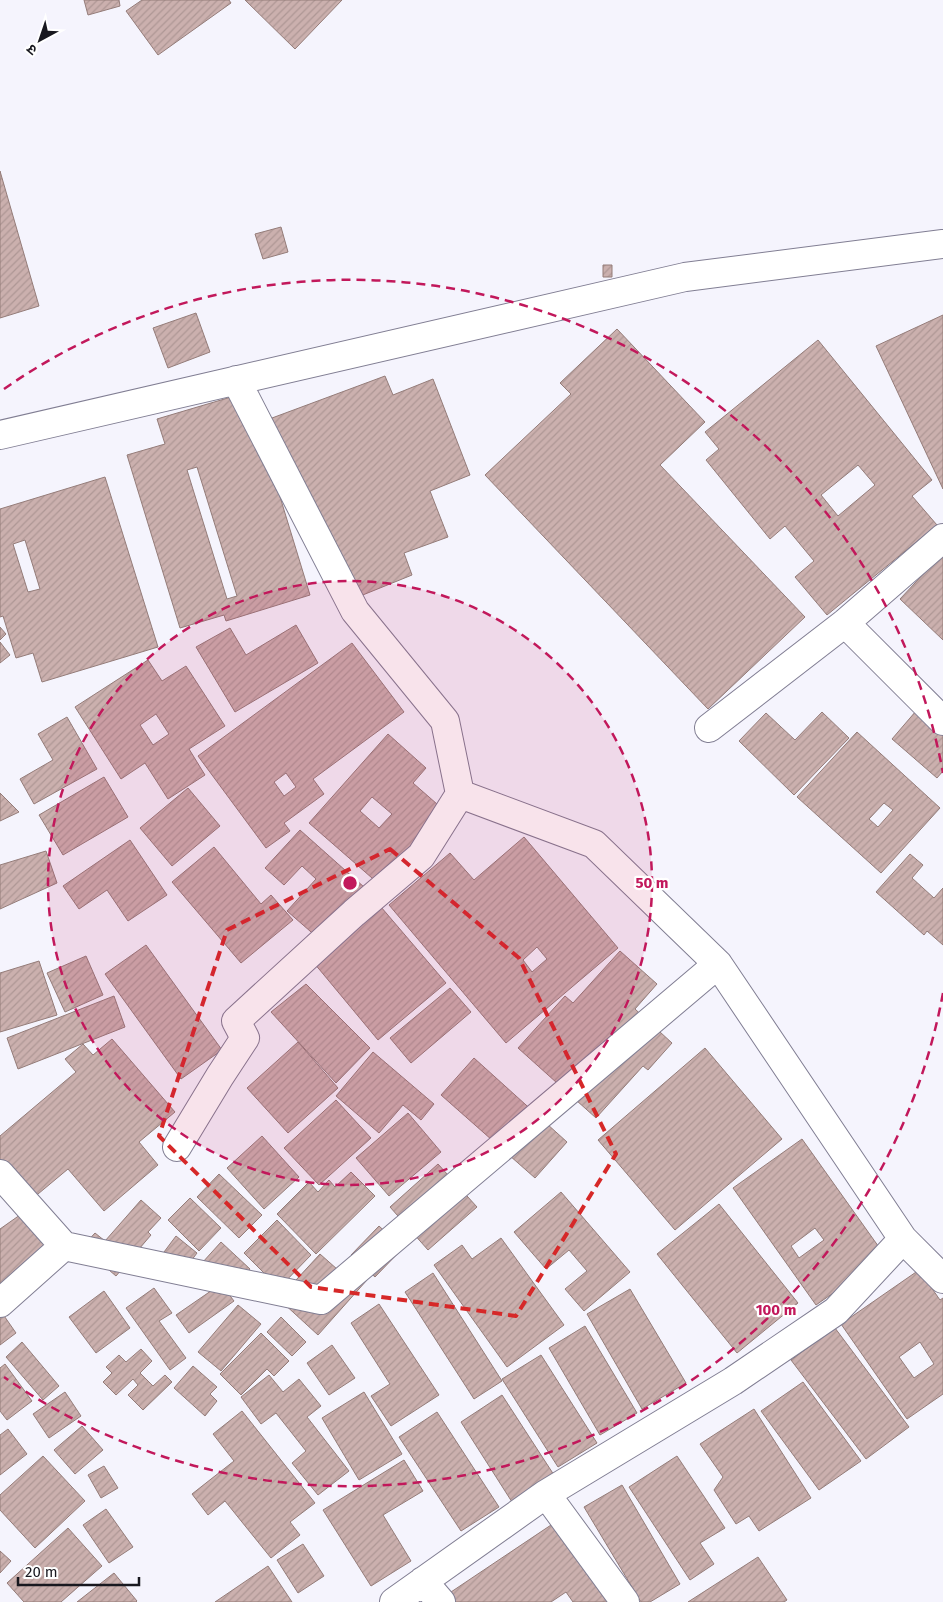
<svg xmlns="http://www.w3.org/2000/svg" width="943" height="1602" font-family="'Fira Sans','Noto Sans Devanagari',sans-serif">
<defs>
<pattern id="building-hatch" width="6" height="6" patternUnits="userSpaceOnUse" patternTransform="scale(1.25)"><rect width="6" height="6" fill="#cbb0ae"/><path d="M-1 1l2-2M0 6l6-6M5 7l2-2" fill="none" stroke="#ae9795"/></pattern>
</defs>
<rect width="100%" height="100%" fill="#f5f4fd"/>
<!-- building -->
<path fill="url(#building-hatch)" stroke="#947c79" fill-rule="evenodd" d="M 84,0 L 119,0 L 120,6 L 88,15 Z
M 142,0 L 229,0 L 231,3 L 158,55 L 126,11 Z
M 245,0 L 342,0 L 295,49 Z
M 0,171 L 39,306 L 0,318 Z
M 281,227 L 288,252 L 263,259 L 255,234 Z
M 603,265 L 612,265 L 612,277 L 603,277 Z
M 196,313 L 210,352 L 168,368 L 153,328 Z
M 943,315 L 943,489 L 876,346 Z
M 617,329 L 705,422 L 660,465 L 805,617 L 708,709 L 485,475 L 571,394 L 560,383 Z
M 818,340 L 932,480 L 912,496 L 937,525 L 827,615 L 795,577 L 814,561 L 785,526 L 770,539 L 706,460 L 719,449 L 705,432 ZM 858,465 L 875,485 L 838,516 L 821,495 Z
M 385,376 L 393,395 L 433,379 L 470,475 L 430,491 L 448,537 L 404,553 L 412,575 L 343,603 L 272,418 Z
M 248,392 L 310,595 L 226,621 L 224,615 L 180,628 L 127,455 L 165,444 L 157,419 ZM 197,467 L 237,596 L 227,599 L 187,470 Z
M 105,477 L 158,647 L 42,682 L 33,653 L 16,658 L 3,616 L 0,617 L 0,509 ZM 25,540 L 40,589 L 28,592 L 13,544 Z
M 943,553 L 943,640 L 900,599 Z
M 296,625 L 318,663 L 235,712 L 196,647 L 230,628 L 246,655 Z
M 0,627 L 6,634 L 0,640 Z
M 0,642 L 10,655 L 0,663 Z
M 352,643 L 404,712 L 313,779 L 324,794 L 284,823 L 290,831 L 266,848 L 198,756 ZM 286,773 L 296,787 L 284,796 L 274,782 Z
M 148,660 L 162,681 L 186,666 L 225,726 L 189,749 L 205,775 L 168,799 L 145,763 L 121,779 L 75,707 ZM 156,714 L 169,734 L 153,745 L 140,725 Z
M 922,704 L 943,720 L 943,771 L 937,778 L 892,739 Z
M 822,712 L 849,738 L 794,795 L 739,741 L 766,713 L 795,740 Z
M 67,717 L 97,769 L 34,804 L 20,779 L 53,760 L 38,734 Z
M 857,732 L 940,808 L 881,873 L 797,797 ZM 884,803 L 893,810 L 878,827 L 869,819 Z
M 388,734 L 426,768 L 413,783 L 445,811 L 380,885 L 309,823 ZM 372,797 L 392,814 L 379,828 L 360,811 Z
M 104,777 L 128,817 L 63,855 L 39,815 Z
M 188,788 L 220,826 L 172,866 L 140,828 Z
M 0,793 L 19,812 L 0,821 Z
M 300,830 L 364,887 L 318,938 L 287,911 L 316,879 L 302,866 L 284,885 L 265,868 Z
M 524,837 L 618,948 L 506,1043 L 389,905 L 450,853 L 474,880 ZM 537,947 L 547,959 L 532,972 L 523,960 Z
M 130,840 L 167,895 L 128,921 L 107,890 L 79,909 L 63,886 Z
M 214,847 L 261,904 L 271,895 L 293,920 L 241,963 L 172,882 Z
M 46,851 L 57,883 L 0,909 L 0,865 Z
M 910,854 L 923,865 L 912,878 L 934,898 L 943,888 L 943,945 L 927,931 L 924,935 L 876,892 Z
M 381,907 L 446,983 L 378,1040 L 314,963 Z
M 146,945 L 222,1050 L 181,1079 L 105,974 Z
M 620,951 L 657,984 L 635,1009 L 672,1043 L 648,1070 L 643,1066 L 596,1118 L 518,1048 L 565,996 L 573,1003 Z
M 86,956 L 103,995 L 65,1012 L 47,973 Z
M 39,961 L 57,1015 L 0,1032 L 0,973 Z
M 306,984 L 370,1048 L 336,1083 L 271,1012 Z
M 450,988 L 471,1012 L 411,1063 L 390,1038 Z
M 114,996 L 125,1027 L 18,1069 L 7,1038 Z
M 112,1039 L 175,1112 L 139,1142 L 158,1165 L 104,1211 L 68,1169 L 26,1204 L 0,1181 L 0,1136 L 76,1072 L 65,1059 L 83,1044 L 93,1055 Z
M 298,1042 L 338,1088 L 288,1133 L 247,1088 Z
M 705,1048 L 782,1139 L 675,1230 L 598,1140 Z
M 373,1052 L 434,1104 L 421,1120 L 403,1105 L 379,1133 L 336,1096 Z
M 474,1058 L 567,1142 L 535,1178 L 441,1095 Z
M 336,1100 L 371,1138 L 319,1185 L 284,1148 Z
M 408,1113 L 441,1152 L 389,1196 L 356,1158 Z
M 262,1136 L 299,1177 L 264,1209 L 227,1168 Z
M 802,1139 L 881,1250 L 855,1269 L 859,1275 L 816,1305 L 733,1188 ZM 815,1228 L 824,1240 L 799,1258 L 791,1246 Z
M 438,1164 L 477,1207 L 428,1250 L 390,1207 Z
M 351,1172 L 375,1196 L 316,1254 L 277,1214 L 309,1182 L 318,1192 L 329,1180 L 335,1187 Z
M 219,1174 L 262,1215 L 239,1238 L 197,1197 Z
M 561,1192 L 630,1272 L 584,1311 L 565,1289 L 587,1271 L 569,1250 L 546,1269 L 514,1232 Z
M 190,1198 L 221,1228 L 199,1251 L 168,1220 Z
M 141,1200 L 161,1218 L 148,1232 L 151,1235 L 116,1276 L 82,1247 L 95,1233 L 105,1241 Z
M 719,1204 L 798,1303 L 737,1353 L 657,1254 Z
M 27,1210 L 56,1252 L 0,1290 L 0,1229 Z
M 277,1220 L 311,1255 L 279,1288 L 244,1253 Z
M 379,1226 L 403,1248 L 375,1277 L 351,1255 Z
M 176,1236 L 197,1253 L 185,1269 L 164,1252 Z
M 501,1238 L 564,1325 L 507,1367 L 434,1265 L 462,1245 L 472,1259 Z
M 221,1242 L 250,1269 L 232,1290 L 202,1263 Z
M 320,1254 L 346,1277 L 354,1269 L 367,1280 L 318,1335 L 282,1302 L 299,1283 L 296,1280 Z
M 919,1270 L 940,1300 L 943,1298 L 943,1394 L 907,1419 L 841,1324 ZM 920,1342 L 934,1364 L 914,1378 L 899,1357 Z
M 433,1273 L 502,1381 L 474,1399 L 405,1292 Z
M 221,1284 L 234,1301 L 189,1333 L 176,1315 Z
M 154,1288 L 172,1313 L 159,1321 L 186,1358 L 170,1370 L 126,1308 Z
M 630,1289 L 686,1383 L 642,1409 L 587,1314 Z
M 104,1291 L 130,1328 L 96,1353 L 69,1317 Z
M 379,1304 L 439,1395 L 391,1426 L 371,1396 L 390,1384 L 351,1323 Z
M 238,1305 L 261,1324 L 221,1371 L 198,1352 Z
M 0,1310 L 16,1333 L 0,1345 Z
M 281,1317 L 306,1342 L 292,1356 L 267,1332 Z
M 585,1326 L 637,1413 L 600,1435 L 549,1348 Z
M 835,1328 L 909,1427 L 866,1459 L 791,1360 Z
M 261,1333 L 289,1361 L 274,1376 L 267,1369 L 241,1395 L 220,1374 Z
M 22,1342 L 59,1386 L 43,1400 L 6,1357 Z
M 332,1345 L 355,1378 L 329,1395 L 307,1363 Z
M 141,1349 L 152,1361 L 140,1373 L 153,1386 L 165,1375 L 172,1382 L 143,1410 L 128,1395 L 138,1385 L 133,1379 L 116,1395 L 103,1382 L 112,1373 L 106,1367 L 119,1355 L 126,1362 Z
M 541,1355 L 597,1443 L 558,1467 L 502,1379 Z
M 5,1364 L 32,1401 L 7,1420 L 0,1411 L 0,1368 Z
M 193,1366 L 217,1387 L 210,1394 L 217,1401 L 205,1416 L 174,1388 Z
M 269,1375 L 283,1392 L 299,1379 L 321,1406 L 307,1417 L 349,1471 L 318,1495 L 292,1463 L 306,1451 L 276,1413 L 261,1424 L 241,1397 Z
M 803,1382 L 861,1461 L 819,1490 L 761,1411 Z
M 65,1392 L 81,1416 L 49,1438 L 33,1414 Z
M 364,1392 L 402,1454 L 359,1480 L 322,1418 Z
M 502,1395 L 554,1475 L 512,1502 L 461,1422 Z
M 754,1409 L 811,1498 L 759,1531 L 749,1516 L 736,1524 L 714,1490 L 723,1477 L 700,1444 Z
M 242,1411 L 315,1503 L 290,1522 L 300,1535 L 271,1558 L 225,1501 L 208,1515 L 192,1494 L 234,1461 L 213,1434 Z
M 437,1412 L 499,1507 L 461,1531 L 399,1437 Z
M 82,1426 L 103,1450 L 75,1474 L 54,1450 Z
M 8,1429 L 27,1454 L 0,1475 L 0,1435 Z
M 43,1456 L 85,1501 L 35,1548 L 0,1510 L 0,1495 Z
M 677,1456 L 725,1528 L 700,1543 L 714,1564 L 690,1580 L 629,1487 Z
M 404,1460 L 423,1491 L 383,1515 L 411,1561 L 371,1586 L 323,1510 Z
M 104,1466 L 118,1488 L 101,1498 L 88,1475 Z
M 622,1485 L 680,1584 L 650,1602 L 641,1602 L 584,1507 Z
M 106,1509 L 133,1547 L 109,1563 L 83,1525 Z
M 560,1519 L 615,1602 L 573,1602 L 566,1592 L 551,1602 L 449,1602 L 445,1596 Z
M 68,1528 L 102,1566 L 61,1602 L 24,1602 L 7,1583 Z
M 303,1544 L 324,1576 L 298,1593 L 277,1560 Z
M 0,1551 L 11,1561 L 0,1573 Z
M 758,1557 L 787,1600 L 784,1602 L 688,1602 Z
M 268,1566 L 292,1602 L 215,1602 Z
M 114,1573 L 137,1601 L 136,1602 L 77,1602 Z"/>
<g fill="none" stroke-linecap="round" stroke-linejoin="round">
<!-- minor casing -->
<g stroke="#817e93" stroke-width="30">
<path id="minor" d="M 236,380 L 355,611 L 445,721 L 460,794
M 0,435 L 685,277 L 943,244
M 845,623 L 943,721
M 709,728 L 845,623 L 943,538
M 177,1147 L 220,1076 L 245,1038 L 236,1021 L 354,913 L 421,856 L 460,794 L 594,844 L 718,964 L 903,1239 L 943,1279
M 0,1174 L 64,1246 L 0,1303
M 64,1246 L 321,1300 L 718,964
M 546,1494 L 625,1602
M 423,1581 L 441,1602
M 394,1602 L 546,1494 L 733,1381 L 836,1311 L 903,1239"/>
</g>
<!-- minor -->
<use href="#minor" stroke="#fff" stroke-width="28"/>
</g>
<!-- marked area -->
<path fill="none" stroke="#d62828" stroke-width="4" stroke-dasharray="10 6" stroke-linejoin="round" d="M 390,849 L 519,958 L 616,1154 L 516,1316 L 311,1287 L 159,1136 L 227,930 Z"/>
<!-- distance rings -->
<circle cx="350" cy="883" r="302" fill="#c2185b" fill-opacity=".12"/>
<g fill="none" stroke="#c2185b" stroke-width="2.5" stroke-dasharray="9 6">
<circle cx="350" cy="883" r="302"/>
<path d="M943 993A603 603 0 0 1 4 1377M4 389A603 603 0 0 1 943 773"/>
</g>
<circle cx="350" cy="883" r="8" fill="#c2185b" stroke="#fff" stroke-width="2.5"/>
<g font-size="15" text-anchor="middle" font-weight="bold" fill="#c2185b" stroke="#fff" stroke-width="4.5" stroke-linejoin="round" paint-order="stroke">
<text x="652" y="888">50 m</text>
<text x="776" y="1315">100 m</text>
</g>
<!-- north arrow -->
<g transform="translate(40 40) rotate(220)" stroke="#ffffff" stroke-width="4" paint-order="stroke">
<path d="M0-4L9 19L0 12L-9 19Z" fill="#18181f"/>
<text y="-8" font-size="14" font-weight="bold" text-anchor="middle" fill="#18181f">उ</text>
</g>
<!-- scale -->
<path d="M18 1577v8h121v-8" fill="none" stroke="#18181f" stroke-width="2.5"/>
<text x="25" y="1577" font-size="15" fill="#18181f" stroke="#ffffff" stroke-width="4" paint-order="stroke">20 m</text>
</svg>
